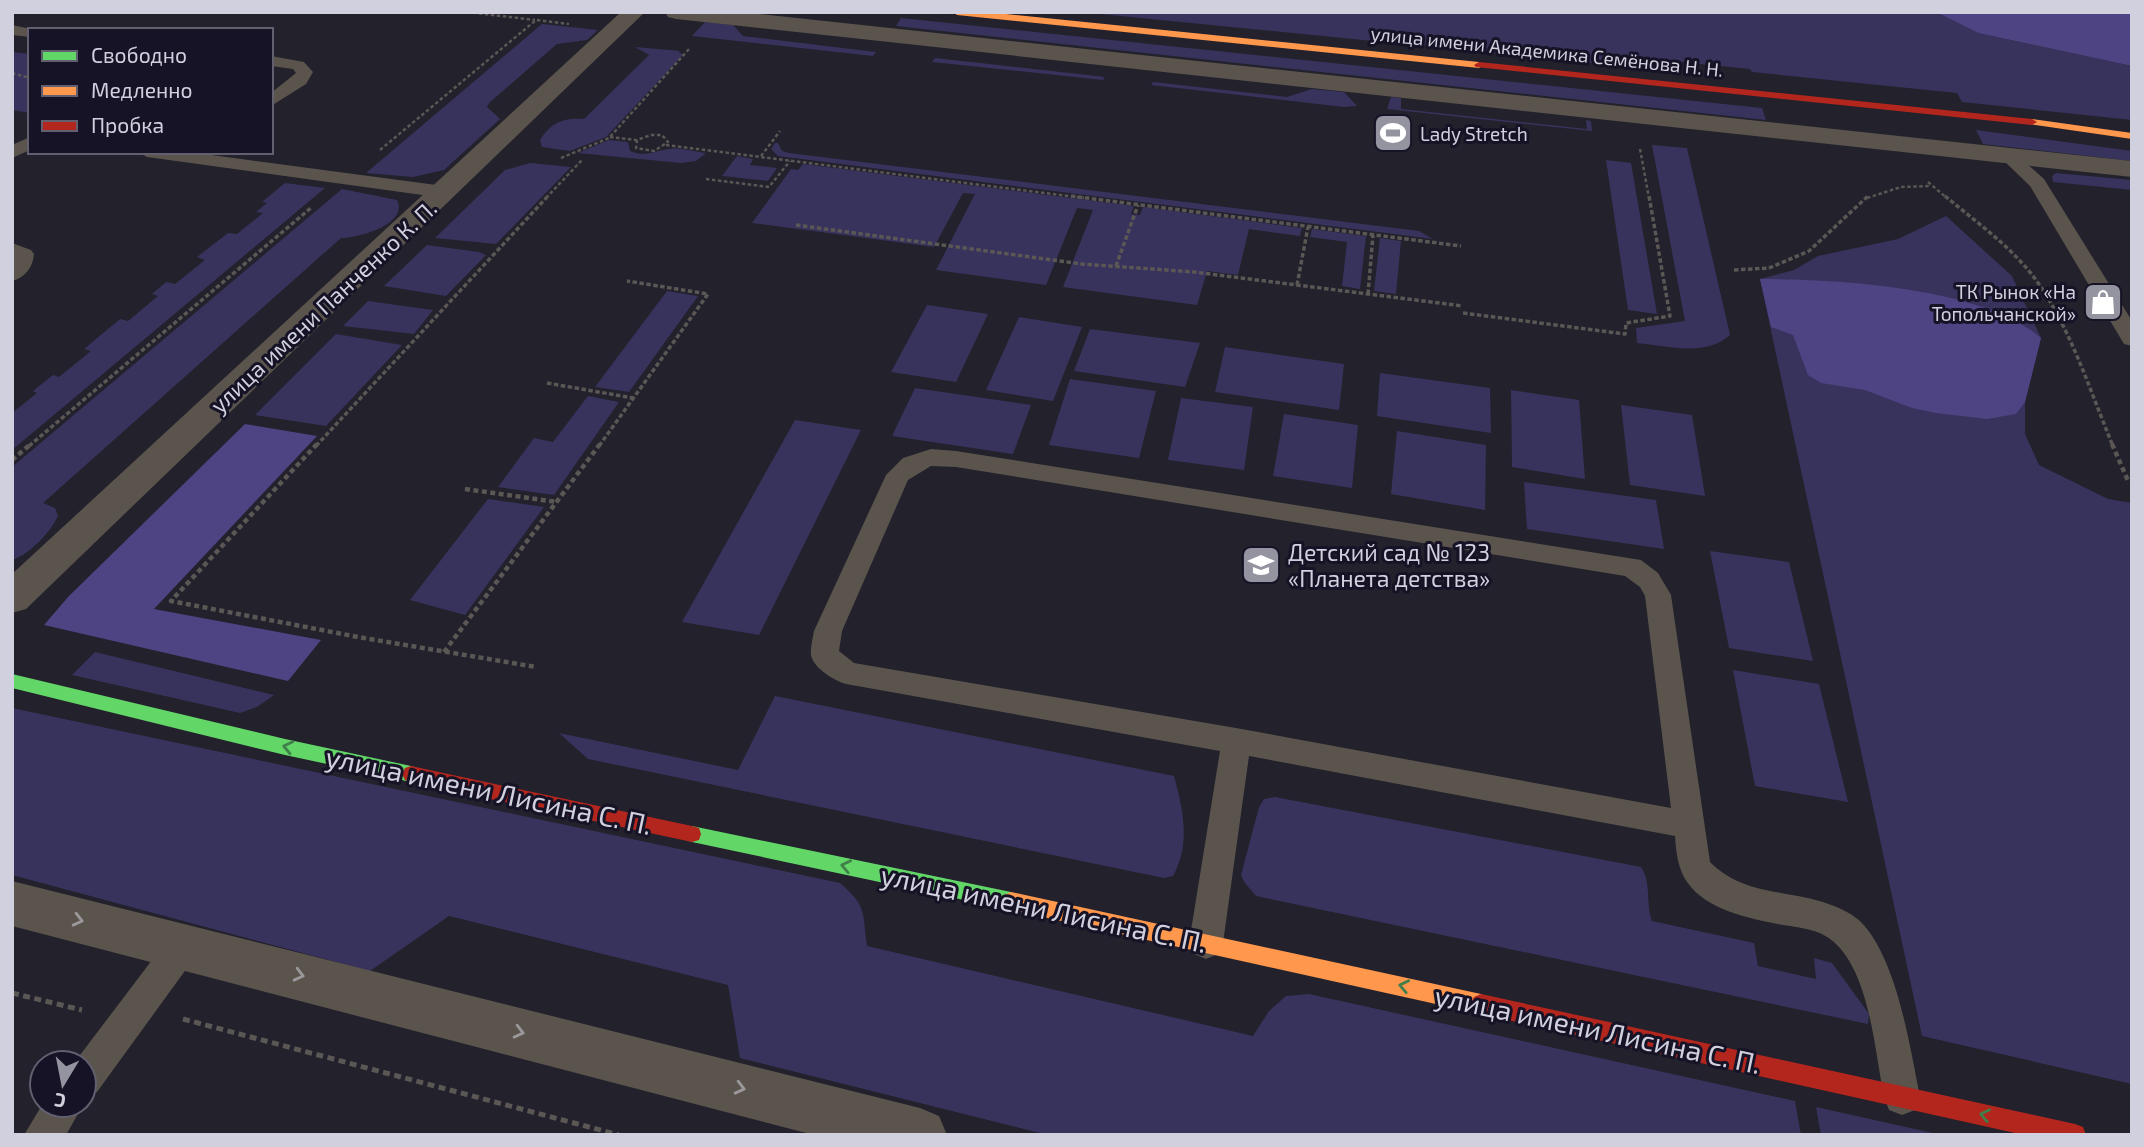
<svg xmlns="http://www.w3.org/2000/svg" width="2144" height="1147" font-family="'Exo 2',sans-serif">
<rect width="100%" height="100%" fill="#22212c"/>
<!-- green -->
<path fill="#38335c" d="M 1080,12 L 1936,12 L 1978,33 L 2132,66 L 2132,120 L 1962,102 L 1957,93 L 1752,72 L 1750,69 L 1603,54 L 1604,64 Z
M 901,18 L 1762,108 L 1766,120 L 896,26 Z
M 705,22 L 733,25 L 743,36 L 876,52 L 873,56 L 692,36 Z
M 542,24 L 598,30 L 587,40 L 557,44 L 489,103 L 487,107 L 500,119 L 444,170 L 413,177 L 366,173 Z
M 635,47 L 680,51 L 679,53 L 684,54 L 606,137 L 570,151 L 542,147 L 540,140 C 552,122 563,118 584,119 L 649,55 Z
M 12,52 L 30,54 L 30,113 L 12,110 Z
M 935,58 L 1105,77 L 1103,80 L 932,62 Z
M 1153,82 L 1287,97 L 1312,89 L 1344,92 L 1357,106 L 1344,107 L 1151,85 Z
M 1391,97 L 1401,98 L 1401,109 L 1587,129 L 1586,120 L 1591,121 L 1592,131 L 1387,109 Z
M 1976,130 L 2132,151 L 2132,161 L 1983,144 Z
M 609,140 L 628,142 L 630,151 C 645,158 656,150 670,149 C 681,147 695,152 706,153 L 696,161 L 681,163 L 578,153 Z
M 775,143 L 778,143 L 782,151 L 789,153 L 1419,231 L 1433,239 L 778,156 L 771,149 Z
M 1652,145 L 1687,148 L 1730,335 C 1706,357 1667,346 1637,343 L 1636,328 L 1685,321 Z
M 737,156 L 753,159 L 750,165 L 777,168 L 768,181 L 722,176 Z
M 1606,160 L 1631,163 L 1657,314 L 1628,310 Z
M 530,163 L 571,167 L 496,244 L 435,238 L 505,170 Z
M 803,164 L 1134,206 L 1131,214 L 1140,215 L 1143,207 L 1302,228 L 1300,236 L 1249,229 L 1238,275 L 1207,271 L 1197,305 L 1063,287 L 1093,210 L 1077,208 L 1046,285 L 936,270 L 975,194 L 963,193 L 934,247 L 752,223 L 791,169 L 798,170 Z
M 2056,173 L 2132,180 L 2132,190 L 2053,182 L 2052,176 Z
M 285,183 L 325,188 L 12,450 L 12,413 L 37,393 L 33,391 L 53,375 L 59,377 L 91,351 L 84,349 L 120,319 L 128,321 L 158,296 L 152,294 L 166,282 L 175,284 L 205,260 L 197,257 L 228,233 L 237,234 L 263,213 L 256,212 L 267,203 L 262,202 Z
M 342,189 L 397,200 C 409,224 359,238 341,238 L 43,503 L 55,508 L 58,516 C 50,533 30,554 12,560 L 12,467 Z
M 1946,216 L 2012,276 L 2041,338 L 2025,402 L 2025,434 L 2039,465 L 2108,499 L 2132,503 L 2132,1084 L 1922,1036 L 1760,279 L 1794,270 L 1818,256 L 1898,239 Z
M 1312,229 L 1366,236 L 1360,289 L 1342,286 L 1347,242 L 1310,237 Z
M 1380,238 L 1401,241 L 1396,294 L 1374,291 Z
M 427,245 L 479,252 L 486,255 L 446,296 L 384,286 Z
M 667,291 L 698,296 L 629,392 L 595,387 Z
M 368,301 L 433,310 L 414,334 L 343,326 Z
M 927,305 L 988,314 L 956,382 L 891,372 Z
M 1019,317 L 1082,327 L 1053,401 L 986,390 Z
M 1090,329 L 1200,343 L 1185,387 L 1074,371 Z
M 336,334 L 402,345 L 326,426 L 255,415 Z
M 1225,347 L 1344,364 L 1339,410 L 1215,392 Z
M 1380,373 L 1490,388 L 1491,433 L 1377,416 Z
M 1070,379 L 1156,391 L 1139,458 L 1049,445 Z
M 915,388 L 1031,405 L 1013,454 L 892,436 Z
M 1511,390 L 1579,400 L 1585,479 L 1512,467 Z
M 588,396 L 619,402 L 554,495 L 498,487 L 534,438 L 553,442 Z
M 1181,398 L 1253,407 L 1244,470 L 1168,460 Z
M 1621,405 L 1692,415 L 1705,496 L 1630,485 Z
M 1284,414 L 1358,425 L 1352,488 L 1273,476 Z
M 795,420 L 861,430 L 759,635 L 682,622 Z
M 1397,431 L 1486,445 L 1485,510 L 1391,494 Z
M 1524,482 L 1656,500 L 1664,549 L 1527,529 Z
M 488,499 L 544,507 L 465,615 L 410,600 Z
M 1710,551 L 1789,562 L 1813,661 L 1729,648 Z
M 95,652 L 274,695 L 257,707 L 240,713 L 72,675 Z
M 1733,670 L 1819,684 L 1848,802 L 1755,786 Z
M 775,696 L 1174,776 C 1183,809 1191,844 1173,876 L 1164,878 L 588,759 L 559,733 L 738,770 Z
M 12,708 L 840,883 C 868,907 862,913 867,946 L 1253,1036 L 1269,1011 L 1286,996 L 1309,994 L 1795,1101 L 1801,1135 L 1048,1135 L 740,1058 L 728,985 L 449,916 L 370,971 L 12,875 Z
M 1275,797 L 1641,867 C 1652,883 1645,903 1652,921 L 1754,943 L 1758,966 L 1816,979 L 1814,958 L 1832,963 L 1869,1014 L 1868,1024 L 1256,896 L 1245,883 L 1241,875 L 1259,807 L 1264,799 Z
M 1816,1107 L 1942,1135 L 1821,1135 Z"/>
<!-- forest -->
<path fill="#4e4483" d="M 1936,12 L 2132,12 L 2132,66 L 1978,33 Z
M 1760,279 C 1836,279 1983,287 2041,338 L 2025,402 L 2016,414 L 1987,419 L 1936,413 L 1912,408 L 1865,390 L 1821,383 L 1808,375 L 1793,335 L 1771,327 Z
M 245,424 L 317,436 L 154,609 L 321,640 L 288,681 L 44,625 L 68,597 Z"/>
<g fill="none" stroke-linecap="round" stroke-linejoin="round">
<!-- path-far3 -->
<path stroke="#5b5755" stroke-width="2.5" stroke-dasharray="3.5 2.5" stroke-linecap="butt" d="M 467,12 L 535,20
M 12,73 L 30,78
M 651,135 L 662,135 L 668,142 L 654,151 L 636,148 L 637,140 Z
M 610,137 L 636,140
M 666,145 L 1084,198
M 1640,149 L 1649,198
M 380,150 L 536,20 L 569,24
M 761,156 L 780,131
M 561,158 L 609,138 L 690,48
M 706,179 L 769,187 L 790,161
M 1928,182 L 1947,198
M 546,198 L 582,160
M 1867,198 L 1901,187 L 1931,186"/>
<!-- path-far2 -->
<path stroke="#5b5755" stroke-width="3.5" stroke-dasharray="4.5 2.5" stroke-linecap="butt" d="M 1071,196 L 1461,246
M 1945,196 C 1976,222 2012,247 2036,280 C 2071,329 2090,391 2113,446
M 796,225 L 1082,264 L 1194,272 L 1463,306
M 1116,266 L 1138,205
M 1734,270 L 1769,268 L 1809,251 L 1868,196
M 1297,285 L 1308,227
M 1368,294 L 1373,235
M 1463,313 L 1625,334 L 1626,323 L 1670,316 L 1649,196
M 547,383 L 633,398
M 29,446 L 312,207
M 316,446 L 548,196
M 599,446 L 708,294 L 627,281"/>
<!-- path-far1 -->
<path stroke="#5b5755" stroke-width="4.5" stroke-dasharray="5 3.5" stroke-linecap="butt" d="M 317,444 L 171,601 L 358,637 L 536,667
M 2112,444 L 2129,483
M 12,460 L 31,444
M 465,489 L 557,502
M 444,652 L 600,444"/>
<!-- path -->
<path stroke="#5b5755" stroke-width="5" stroke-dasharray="7 4.5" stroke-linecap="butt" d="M 12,993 L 82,1010
M 183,1019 L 619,1135"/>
<!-- lane -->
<path fill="#5a544c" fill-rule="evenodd" d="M 12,25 L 36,30 L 30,30 L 30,37 L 12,35 Z
M 271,56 L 304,62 L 313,72 L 306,84 L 271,106 L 271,93 L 296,73 L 293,69 L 271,66 Z
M 30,137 L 30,150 L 12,158 L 12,145 Z
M 138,152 L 189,152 L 444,186 L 453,192 L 444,198 L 147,157 Z
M 2009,152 L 2015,153 L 2044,179 L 2132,321 L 2132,346 L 2124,344 L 2121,339 L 2030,186 L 2000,157 Z
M 12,243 L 31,250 L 34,254 C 33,267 25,278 12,281 Z
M 931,449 L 956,451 L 1641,560 L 1658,573 L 1671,595 L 1710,862 C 1735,887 1765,890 1798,896 C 1819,900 1845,907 1861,922 C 1897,959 1910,1047 1920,1097 L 1915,1110 L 1902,1115 L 1889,1110 L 1884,1097 C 1875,1052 1870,978 1837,945 C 1823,930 1803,928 1783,925 C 1752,919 1707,911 1687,882 C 1678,869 1676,852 1675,836 L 1249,756 L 1223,943 L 1218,954 L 1206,959 L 1194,954 L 1189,943 L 1220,751 L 846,684 C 835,681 813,668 811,655 C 810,648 813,638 814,631 L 886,475 L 903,458 ZM 931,466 L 956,467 L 1625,576 L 1640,587 L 1645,596 L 1671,808 L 1236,728 L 854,663 L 839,651 L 842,631 L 908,480 Z
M 183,930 L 195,935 L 200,946 L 195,957 L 97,1092 L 84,1097 L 84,1063 L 74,1063 L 171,935 Z
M 42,1105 L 83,1105 L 66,1135 L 24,1135 Z"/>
<!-- street -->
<path fill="#5a544c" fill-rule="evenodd" d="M 621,12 L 645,12 L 26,609 L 12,613 L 12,574 Z
M 665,12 L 741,12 L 2132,161 L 2132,177 L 676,19 L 668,17 Z
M 12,881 L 920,1108 L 939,1116 L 947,1135 L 814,1135 L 12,926 Z"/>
<!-- fast -->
<path fill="#63d668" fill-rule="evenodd" d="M 12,674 L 285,739 L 411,766 L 417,768 L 420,774 L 417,780 L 411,782 L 285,755 L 12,688 Z
M 692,826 L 1011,892 L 1018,895 L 1021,901 L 1018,907 L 1011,910 L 692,842 L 685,840 L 683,834 L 685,828 Z"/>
<!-- slow -->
<path fill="#ff974d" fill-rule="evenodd" d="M 953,12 L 987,12 L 1479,62 L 1484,65 L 1479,68 L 957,15 Z
M 2032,119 L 2132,133 L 2132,139 L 2028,124 L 2027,122 Z
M 1011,892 L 1481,994 L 1488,997 L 1491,1004 L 1488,1011 L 1481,1014 L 1011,910 L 1004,907 L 1001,901 L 1004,895 Z"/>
<!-- jam -->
<path fill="#b3261e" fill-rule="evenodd" d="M 1479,62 L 2032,119 L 2037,122 L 2032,125 L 1476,67 L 1474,65 Z
M 411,766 L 692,826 L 699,828 L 701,834 L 699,840 L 692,842 L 411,782 L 405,780 L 402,774 L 405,768 Z
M 1481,994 L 2075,1124 L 2083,1127 L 2086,1135 L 2024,1135 L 1481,1014 L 1474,1011 L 1471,1004 L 1474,997 Z"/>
</g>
<!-- one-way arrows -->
<defs><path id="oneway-chevron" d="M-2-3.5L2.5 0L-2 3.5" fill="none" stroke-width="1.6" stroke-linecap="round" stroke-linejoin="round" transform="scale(1.75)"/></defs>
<g stroke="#407e4a">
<use href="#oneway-chevron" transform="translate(288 747) rotate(-167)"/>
<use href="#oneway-chevron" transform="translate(846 866) rotate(-168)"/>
<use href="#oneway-chevron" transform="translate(1404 986) rotate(-168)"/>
<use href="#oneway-chevron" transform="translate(1985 1115) rotate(-168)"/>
</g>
<g stroke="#9b989c">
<use href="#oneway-chevron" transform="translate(78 920) rotate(14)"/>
<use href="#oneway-chevron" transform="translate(299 975) rotate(14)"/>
<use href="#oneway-chevron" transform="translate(519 1032) rotate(14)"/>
<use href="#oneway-chevron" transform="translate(740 1088) rotate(14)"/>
</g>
<!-- icons -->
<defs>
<g id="stadium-square" transform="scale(2.0125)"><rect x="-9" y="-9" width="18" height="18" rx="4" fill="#9493a0" stroke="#161326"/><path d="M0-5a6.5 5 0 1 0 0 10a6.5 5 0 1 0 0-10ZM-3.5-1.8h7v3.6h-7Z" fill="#fff"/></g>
<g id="shop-square" transform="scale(2.0125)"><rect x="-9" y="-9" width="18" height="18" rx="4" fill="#9493a0" stroke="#161326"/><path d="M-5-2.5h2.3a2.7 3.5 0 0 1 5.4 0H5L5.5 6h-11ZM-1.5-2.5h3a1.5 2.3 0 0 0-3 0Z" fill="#fff"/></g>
<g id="school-square" transform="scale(2.0125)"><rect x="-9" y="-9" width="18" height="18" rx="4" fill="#9493a0" stroke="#161326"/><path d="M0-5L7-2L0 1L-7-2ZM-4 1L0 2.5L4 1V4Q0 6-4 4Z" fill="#fff"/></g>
</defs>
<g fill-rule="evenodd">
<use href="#stadium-square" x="1393" y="133"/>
<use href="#shop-square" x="2103" y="302"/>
<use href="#school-square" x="1261" y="565"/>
</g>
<g text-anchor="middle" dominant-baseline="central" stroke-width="6" stroke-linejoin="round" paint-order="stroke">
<!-- far-street labels -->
<g font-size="19" fill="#d1d0de" stroke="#161326">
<text transform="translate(1547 51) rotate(6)">улица имени Академика Семёнова Н. Н.</text>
</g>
<!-- far-poi labels -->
<g font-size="19" fill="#d1d0de" stroke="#161326" text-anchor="start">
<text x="1420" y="133">Lady Stretch</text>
<text x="2076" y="291" text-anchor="end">ТК Рынок «На<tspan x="2076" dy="22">Топольчанской»</tspan></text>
</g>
<!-- street labels -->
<g font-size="23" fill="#d1d0de" stroke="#161326">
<text transform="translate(323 306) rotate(-43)">улица имени Панченко К. П.</text>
</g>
<!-- poi labels -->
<g font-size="23" fill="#d1d0de" stroke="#161326" text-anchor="start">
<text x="1288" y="552">Детский сад № 123<tspan x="1288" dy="26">«Планета детства»</tspan></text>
</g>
<!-- near-street labels -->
<g font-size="28" fill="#d1d0de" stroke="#161326">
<text transform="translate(489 790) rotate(12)">улица имени Лисина С. П.</text>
<text transform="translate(1044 908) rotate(12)">улица имени Лисина С. П.</text>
<text transform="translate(1598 1029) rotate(12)">улица имени Лисина С. П.</text>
</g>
</g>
<!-- border -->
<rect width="2144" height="1147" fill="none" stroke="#d1d0de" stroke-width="28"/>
<!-- legend -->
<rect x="28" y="28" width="245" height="126" fill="#161326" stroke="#615f70" stroke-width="2"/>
<rect x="42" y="51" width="35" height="10" fill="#63d668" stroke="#615f70" stroke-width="2"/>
<text x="91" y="63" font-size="21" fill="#d1d0de">Свободно</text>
<rect x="42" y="86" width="35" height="10" fill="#ff974d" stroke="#615f70" stroke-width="2"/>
<text x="91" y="98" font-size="21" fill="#d1d0de">Медленно</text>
<rect x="42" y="121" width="35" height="10" fill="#b3261e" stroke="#615f70" stroke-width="2"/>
<text x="91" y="133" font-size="21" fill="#d1d0de">Пробка</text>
<!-- north arrow -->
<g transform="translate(63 1084) rotate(190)"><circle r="33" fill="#161326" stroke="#615f70" stroke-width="2"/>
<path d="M0-5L12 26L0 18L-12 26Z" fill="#9493a0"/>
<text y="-10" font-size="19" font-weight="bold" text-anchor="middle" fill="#d1d0de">С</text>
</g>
</svg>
